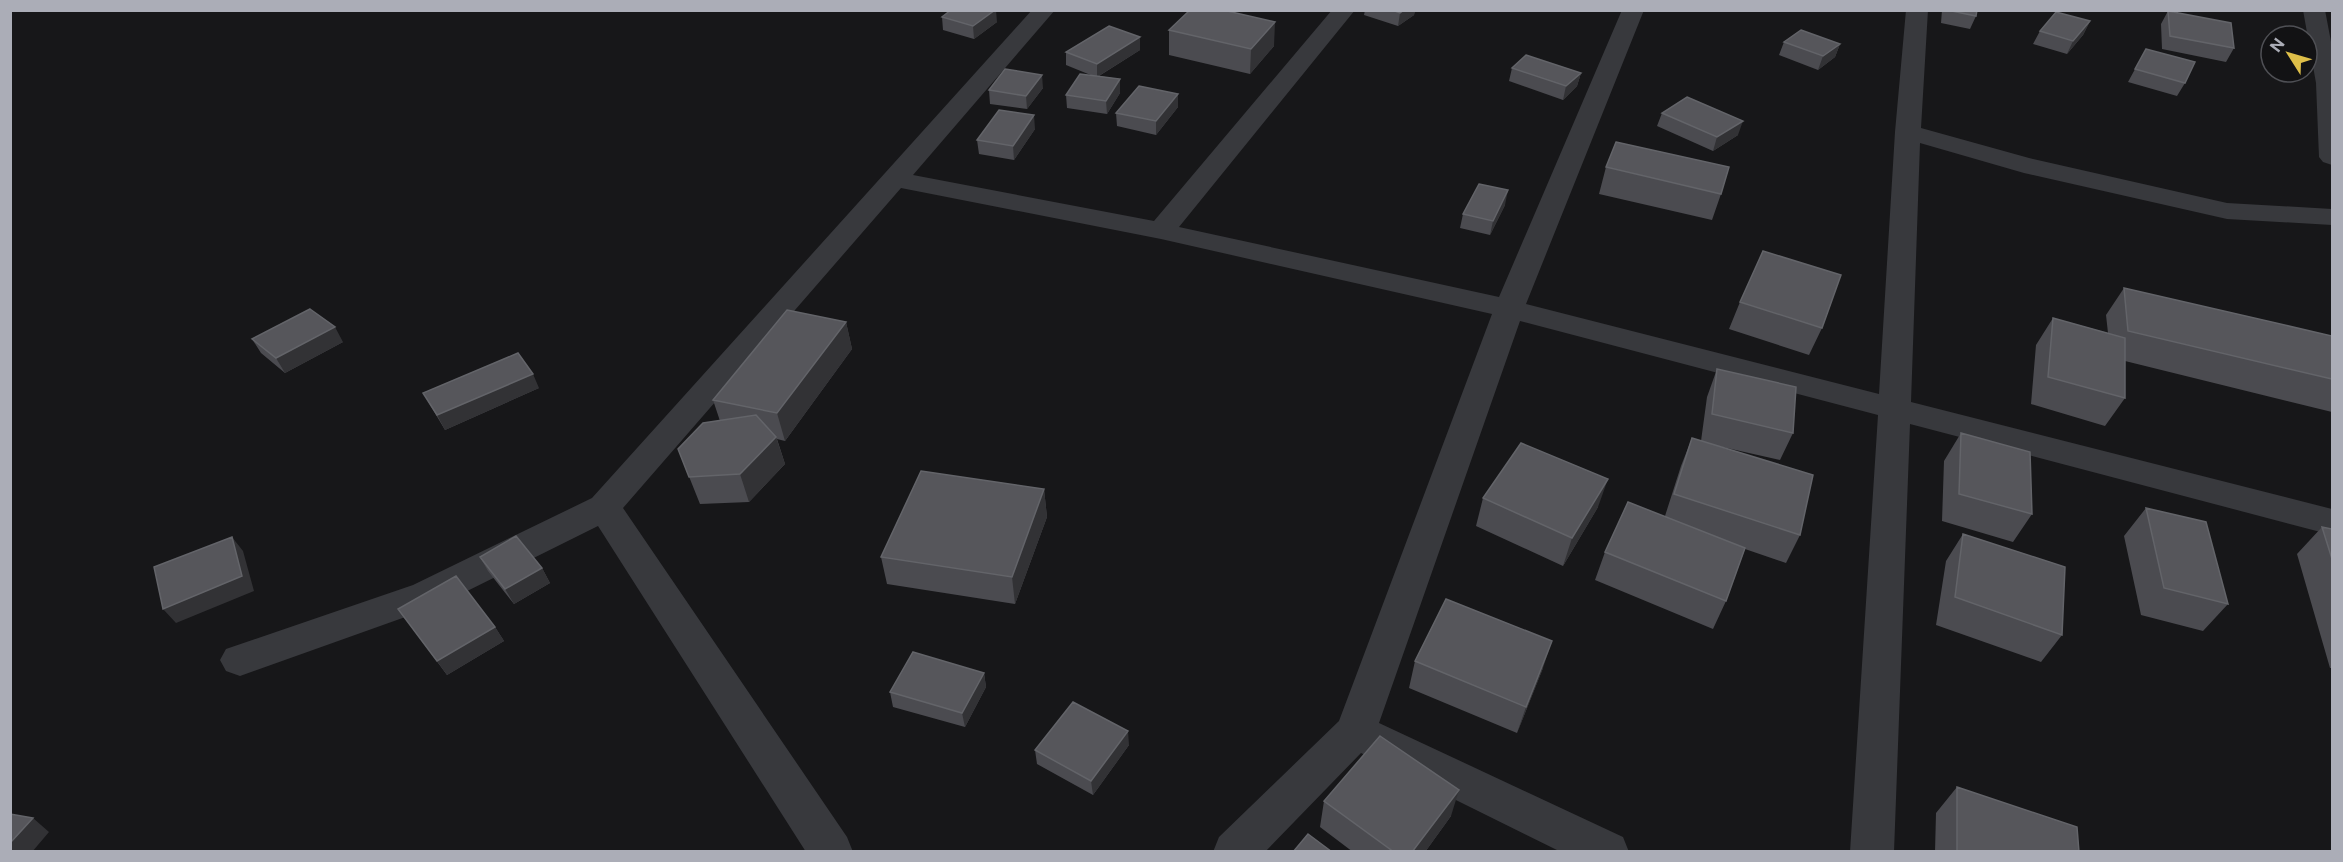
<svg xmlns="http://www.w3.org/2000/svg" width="2343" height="862" font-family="'Public Sans',sans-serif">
<rect width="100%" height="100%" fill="#171719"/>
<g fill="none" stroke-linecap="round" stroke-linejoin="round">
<!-- minor -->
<path fill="#38393d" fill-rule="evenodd" d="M 1032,10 L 1055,10 L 913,175 L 1154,221 L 1332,10 L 1355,10 L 1179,227 L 1499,297 L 1622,10 L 1644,10 L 1526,304 L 1879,394 L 1895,132 L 1906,10 L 1928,10 L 1921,128 L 2029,158 L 2227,203 L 2332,209 L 2332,225 L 2227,219 L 2024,173 L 1920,143 L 1911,402 L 2332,509 L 2332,535 L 1910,424 L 1894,852 L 1850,852 L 1878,415 L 1520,321 L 1379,723 L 1623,837 L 1629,852 L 1561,852 L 1361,753 L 1265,852 L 1213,852 L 1219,837 L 1339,721 L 1492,314 L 1161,239 L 901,188 L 623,508 L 847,837 L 853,852 L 806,852 L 598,526 L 439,605 L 240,676 L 226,671 L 220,660 L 226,649 L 413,585 L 592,498 Z
M 2303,10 L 2325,10 L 2332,47 L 2332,165 L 2323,162 L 2319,157 L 2316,83 Z"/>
</g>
<!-- wall -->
<path fill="#4b4b50" d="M 1365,10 L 1415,10 L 1414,15 L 1398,26 L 1364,15 Z
M 1942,10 L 1977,10 L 1976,16 L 1970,29 L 1941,23 Z
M 2168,11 L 2234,48 L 2226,62 L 2162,49 L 2161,24 Z
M 942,17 L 997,22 L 974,39 L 943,30 Z
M 2090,21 L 2083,35 L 2067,54 L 2033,44 L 2040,31 Z
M 1169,30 L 1274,46 L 1250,74 L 1169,55 Z
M 1140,37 L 1140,50 L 1099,76 L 1120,79 L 1120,93 L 1107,114 L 1067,108 L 1066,95 L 1093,76 L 1066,65 L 1066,52 Z
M 1784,42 L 1840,44 L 1835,57 L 1818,70 L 1779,55 Z
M 2146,49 L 2185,83 L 2177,96 L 2128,82 Z
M 1512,68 L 1581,73 L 1577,86 L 1563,100 L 1509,81 Z
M 1043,88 L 1027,109 L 990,104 L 989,90 Z
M 1178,94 L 1178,107 L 1156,135 L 1117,126 L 1116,113 Z
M 1662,113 L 1738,135 L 1713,151 L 1657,126 Z
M 1035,129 L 1014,160 L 979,154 L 977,140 Z
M 1606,167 L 1721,194 L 1712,220 L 1599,194 Z
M 1505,205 L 1490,235 L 1460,228 L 1463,214 Z
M 2124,288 L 2332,336 L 2332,412 L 2125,361 L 2125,398 L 2105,426 L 2031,404 L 2036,345 L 2053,318 L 2108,333 L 2106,315 Z
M 1740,302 L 1822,328 L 1809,355 L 1729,329 Z
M 846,322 L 852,349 L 785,441 L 777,439 L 785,464 L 749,502 L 700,504 L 678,449 L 720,421 L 713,400 Z
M 252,339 L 343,342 L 285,373 L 261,353 Z
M 1717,369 L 1793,433 L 1780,460 L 1709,444 L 1800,535 L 1786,563 L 1745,549 L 1726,601 L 1713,629 L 1595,580 L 1605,552 L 1665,516 L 1681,466 L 1692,438 L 1701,441 L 1707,397 Z
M 539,388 L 445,430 L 423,393 Z
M 1961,433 L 2032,514 L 2013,542 L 1942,521 L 1944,461 Z
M 1044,489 L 1047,517 L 1015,604 L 887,584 L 881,557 Z
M 1483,498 L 1598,507 L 1563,566 L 1476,526 Z
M 2146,508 L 2228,604 L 2203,631 L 2141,615 L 2124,536 Z
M 2322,527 L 2332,529 L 2332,668 L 2330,668 L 2297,554 Z
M 1963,534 L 2062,635 L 2041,662 L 1936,625 L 1946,561 Z
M 480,557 L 542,568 L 550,583 L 514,604 L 488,571 Z
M 398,609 L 495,627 L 504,641 L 447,675 Z
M 1415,661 L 1543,668 L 1517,733 L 1409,688 Z
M 984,673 L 986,687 L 965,727 L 893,707 L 890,692 Z
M 1129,745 L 1093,795 L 1037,764 L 1035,750 Z
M 1957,787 L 2079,852 L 1935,852 L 1936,813 Z
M 1324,801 L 1451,816 L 1425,852 L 1353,852 L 1320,827 Z"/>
<!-- shaded-wall -->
<path fill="#323235" d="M 995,10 L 996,10 L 997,22 L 974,39 L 973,26 Z
M 1404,10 L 1415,10 L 1414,15 L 1398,26 L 1400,13 Z
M 2090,21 L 2083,35 L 2067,54 L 2073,41 Z
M 1275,22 L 1274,46 L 1250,74 L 1251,49 Z
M 1140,37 L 1140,50 L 1097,77 L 1097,64 Z
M 1840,44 L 1835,57 L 1818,70 L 1823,56 Z
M 1581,73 L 1577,86 L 1563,100 L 1566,86 Z
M 1042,75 L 1043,88 L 1027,109 L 1026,96 Z
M 1120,79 L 1120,93 L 1107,114 L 1106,101 Z
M 1178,94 L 1178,107 L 1156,135 L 1156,121 Z
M 1034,115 L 1035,129 L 1014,160 L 1013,146 Z
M 1743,121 L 1738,135 L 1713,151 L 1717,137 Z
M 1508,190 L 1505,205 L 1490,235 L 1493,221 Z
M 846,322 L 852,349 L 785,441 L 777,413 Z
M 335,327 L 343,342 L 285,373 L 276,358 Z
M 533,374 L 539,388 L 445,430 L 437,415 Z
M 776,437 L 785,464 L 749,502 L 740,474 Z
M 1608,479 L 1598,507 L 1563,566 L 1572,538 Z
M 1044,489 L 1047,517 L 1015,604 L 1012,577 Z
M 232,537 L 243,551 L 254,591 L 176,623 L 163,609 Z
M 542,568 L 550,583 L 514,604 L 505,589 Z
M 495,627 L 504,641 L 447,675 L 437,661 Z
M 1552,641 L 1543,668 L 1517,733 L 1526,707 Z
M 984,673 L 986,687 L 965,727 L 962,713 Z
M 1128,731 L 1129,745 L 1093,795 L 1091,781 Z
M 1459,790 L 1451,816 L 1425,852 L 1412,852 Z
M 33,818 L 49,832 L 32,852 L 10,852 L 10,843 Z"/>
<!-- building -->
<path fill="#56565b" stroke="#636469" stroke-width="1.5" d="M 951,10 L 995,10 L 973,26 L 942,17 Z
M 1190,10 L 1223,10 L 1275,22 L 1251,49 L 1169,30 Z
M 1392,10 L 1404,10 L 1400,13 Z
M 1947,10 L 1977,10 L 1976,16 Z
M 2168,11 L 2231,23 L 2234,48 L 2170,36 Z
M 2056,12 L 2090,21 L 2073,41 L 2040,31 Z
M 1109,26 L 1140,37 L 1097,64 L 1066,52 Z
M 1801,30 L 1840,44 L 1823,56 L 1784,42 Z
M 2146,49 L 2195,62 L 2185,83 L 2135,69 Z
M 1526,55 L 1581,73 L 1566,86 L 1512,68 Z
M 1005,69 L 1042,75 L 1026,96 L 989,90 Z
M 1080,74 L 1120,79 L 1106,101 L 1066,95 Z
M 1139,86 L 1178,94 L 1156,121 L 1116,113 Z
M 1687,97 L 1743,121 L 1717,137 L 1662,113 Z
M 999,110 L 1034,115 L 1013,146 L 977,140 Z
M 1616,142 L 1729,167 L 1721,194 L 1606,167 Z
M 1479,184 L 1508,190 L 1493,221 L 1463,214 Z
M 1763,251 L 1841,275 L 1822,328 L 1740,302 Z
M 2124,288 L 2332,336 L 2332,379 L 2128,331 Z
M 310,309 L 335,327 L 276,358 L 252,339 Z
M 787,310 L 846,322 L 777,413 L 713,400 Z
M 2053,318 L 2125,338 L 2125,398 L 2048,377 Z
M 518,353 L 533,374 L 437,415 L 423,393 Z
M 1717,369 L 1796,387 L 1793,433 L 1712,414 Z
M 756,415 L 776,437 L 740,474 L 689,477 L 678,449 L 703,423 Z
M 1961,433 L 2030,452 L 2032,514 L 1959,494 Z
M 1692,438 L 1813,475 L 1800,535 L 1674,494 Z
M 1521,443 L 1608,479 L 1572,538 L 1483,498 Z
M 921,471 L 1044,489 L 1012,577 L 881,557 Z
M 1628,502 L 1745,548 L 1726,601 L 1605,552 Z
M 2146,508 L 2206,522 L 2228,604 L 2164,588 Z
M 2322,527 L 2332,529 L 2332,559 Z
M 1963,534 L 2065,567 L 2062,635 L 1955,597 Z
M 516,536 L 542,568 L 505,589 L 480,557 Z
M 232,537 L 242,576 L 163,609 L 154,567 Z
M 456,576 L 495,627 L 437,661 L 398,609 Z
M 1446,599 L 1552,641 L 1526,707 L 1415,661 Z
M 913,652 L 984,673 L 962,713 L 890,692 Z
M 1073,702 L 1128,731 L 1091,781 L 1035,750 Z
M 1380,736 L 1459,790 L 1412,852 L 1394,852 L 1324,801 Z
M 1957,787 L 2077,827 L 2079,852 L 1957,852 Z
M 10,814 L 33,818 L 10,843 Z
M 1308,834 L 1332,852 L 1293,852 Z"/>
<!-- border -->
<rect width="2343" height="862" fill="none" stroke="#abadb7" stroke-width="24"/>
<!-- north arrow -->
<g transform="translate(2289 54) rotate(307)"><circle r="28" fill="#121214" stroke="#4f5055" stroke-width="1.5"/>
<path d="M0-4.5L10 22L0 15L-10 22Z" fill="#debf49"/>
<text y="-9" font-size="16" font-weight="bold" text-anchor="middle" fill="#abadb7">N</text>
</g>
</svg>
